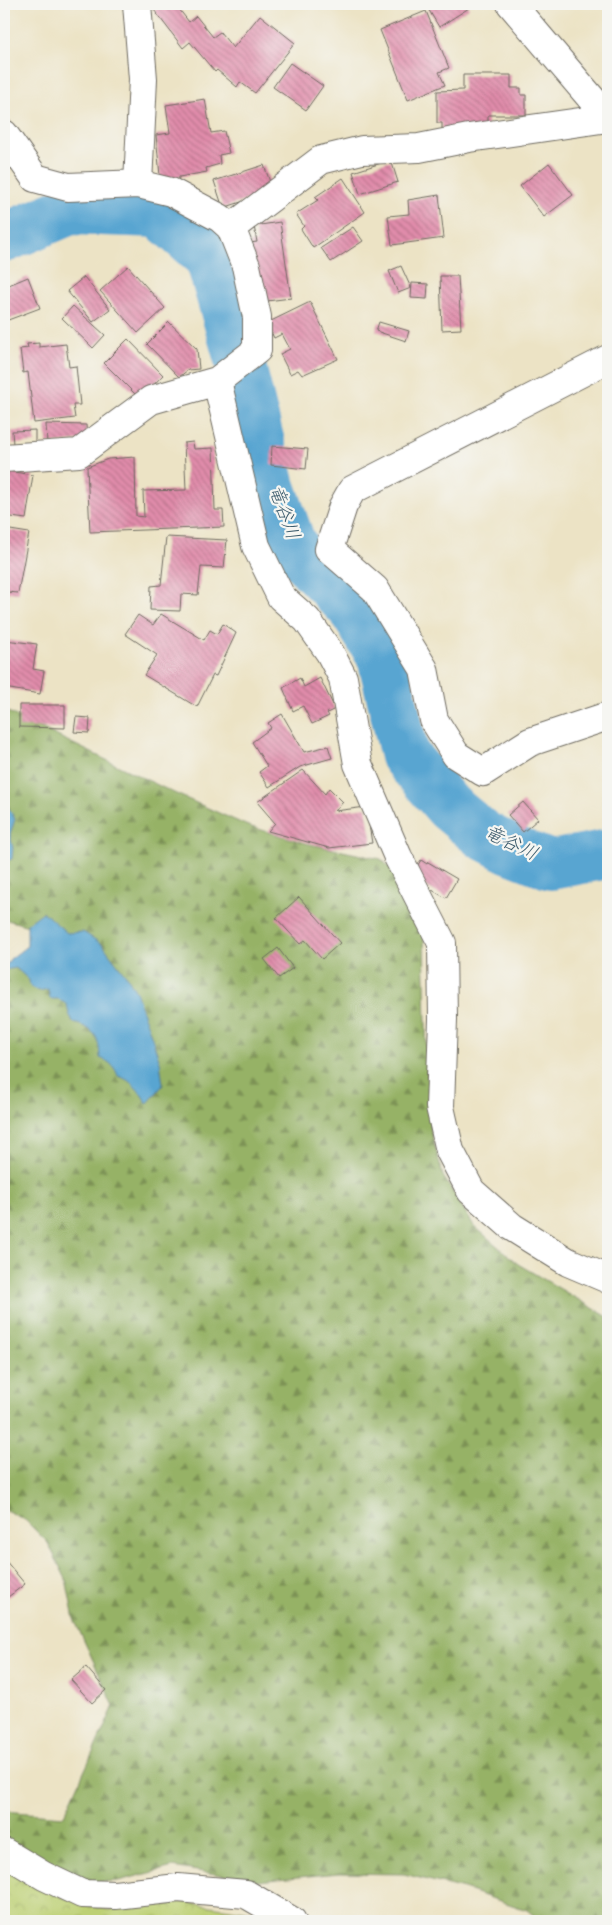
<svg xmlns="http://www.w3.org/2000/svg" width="612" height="1925" font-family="'Gochi Hand','Klee One',sans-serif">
<defs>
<pattern id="forest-firs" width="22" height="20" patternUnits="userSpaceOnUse" patternTransform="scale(1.25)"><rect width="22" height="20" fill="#96b266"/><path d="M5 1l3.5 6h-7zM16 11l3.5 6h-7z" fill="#7b9154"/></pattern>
<pattern id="park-crowns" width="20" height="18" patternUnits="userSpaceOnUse" patternTransform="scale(1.25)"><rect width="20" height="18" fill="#bdd074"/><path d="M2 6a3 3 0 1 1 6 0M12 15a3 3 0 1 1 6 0" fill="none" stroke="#a3b365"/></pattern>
<pattern id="building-back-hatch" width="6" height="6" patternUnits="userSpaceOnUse" patternTransform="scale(1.25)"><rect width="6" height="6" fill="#e18cab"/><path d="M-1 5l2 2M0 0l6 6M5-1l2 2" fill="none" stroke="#b7738b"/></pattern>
</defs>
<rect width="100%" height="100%" fill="#f6f6f2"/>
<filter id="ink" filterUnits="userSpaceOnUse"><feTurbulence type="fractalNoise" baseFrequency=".02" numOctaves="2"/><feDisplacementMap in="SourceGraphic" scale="10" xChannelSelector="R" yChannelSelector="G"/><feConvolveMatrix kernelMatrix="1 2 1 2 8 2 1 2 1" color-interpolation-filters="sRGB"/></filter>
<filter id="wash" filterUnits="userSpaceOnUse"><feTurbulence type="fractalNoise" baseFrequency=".0096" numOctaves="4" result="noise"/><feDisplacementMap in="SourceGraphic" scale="20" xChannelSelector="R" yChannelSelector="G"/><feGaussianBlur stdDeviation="1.12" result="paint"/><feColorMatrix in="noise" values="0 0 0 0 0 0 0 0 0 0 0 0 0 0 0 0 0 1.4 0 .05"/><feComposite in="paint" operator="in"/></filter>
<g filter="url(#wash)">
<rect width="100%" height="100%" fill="#ece3c5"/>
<!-- forest -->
<path fill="url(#forest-firs)" stroke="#606e48" d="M4,710L174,793L248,826L309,844L381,859L403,880L424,938L427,1071L431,1131L443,1176L474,1226L518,1264L608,1317V1921H541L527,1910L464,1889L404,1874L339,1873L258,1881L173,1867L118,1881L85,1883L80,1874L68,1882L4,1844V1811L64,1816L114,1706L74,1619L66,1579L48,1543L25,1520L4,1509V967L77,940L4,919Z"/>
<!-- park -->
<path fill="url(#park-crowns)" stroke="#747e50" d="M4,1863L61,1897L108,1910L183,1902L264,1914L273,1921H4Z"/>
<!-- water -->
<path fill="#59a5d1" stroke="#42687e" d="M4,800L15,819L10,835L13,848L12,859L4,862Z
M43,912L67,933L83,932L102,944L128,978L137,994L142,1011L149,1029L160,1062L163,1085L147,1104C141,1092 131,1079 118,1076C114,1065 110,1062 100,1058C99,1036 95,1029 74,1023L69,1014L67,1005L59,999H50L48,989L39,991L30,986L29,980L16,968L4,970L10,959L27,946V924Z"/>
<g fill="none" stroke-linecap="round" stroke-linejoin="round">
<!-- river -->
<path stroke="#59a5d1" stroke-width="50" d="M4,238L70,210L159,213L210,258L241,366L271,487L292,546L353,609L382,657L405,756L449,807L483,835L510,849L551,865L608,854"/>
</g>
<g id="blocks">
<!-- building -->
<path fill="url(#building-back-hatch)" d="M162,4H175L189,22L196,16L213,37L220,32L233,48L260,15L295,43L255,93L240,82L237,87L217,70L215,72L190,42L183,48L154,10Z
M432,4H466L469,8L439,27L427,7Z
M426,11L449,68L439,72L445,85L408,100L380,30Z
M290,63L323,86L306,110L273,87Z
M463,75H511V88H521V95H526V115H488V129L442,130V123H437V91L463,90Z
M205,99L211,133L224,131L229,153L219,155L220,164L206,168L207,172L179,177L178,184L161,186L156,135L170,133L166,105Z
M391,160L398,182L360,194L353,172Z
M549,163L573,195L544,217L520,186Z
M264,165L271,185L262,195L223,208L214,181Z
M343,178L365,212L313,248L301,229L304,226L296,214L318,200L315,197Z
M439,195L444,238L392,245L388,216L409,214L408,200Z
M280,222L291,298L259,302L250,243L257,242L254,226Z
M353,227L363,241L331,262L321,248Z
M128,266L165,308L138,333L100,291Z
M401,266L411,288L398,293L389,271Z
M440,276H458L461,329L442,330Z
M28,277L40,308L8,320L4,309V287Z
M84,277L110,309L93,322L67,291Z
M412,283L428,284L427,299L411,298Z
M310,302L338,359L302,375L298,370L290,374L280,354L290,349L282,334L274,338L267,323Z
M73,306L105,335L93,348L62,318Z
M169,322L197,349L199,369L188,370L179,377L147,344Z
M379,322L409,331L406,341L376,331Z
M128,339L163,375L140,399L104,363Z
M39,343V347L66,344L69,367L76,366L80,405H73L75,418L34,423L28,372L23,373L20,349L28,348L27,344Z
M46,424L86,425L87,440L47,444Z
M35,430V443L13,444L12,431Z
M193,442L194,449L213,448L215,510H223L224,527L90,532L87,467L108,459L135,457L136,516L144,517L143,491L186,490L184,443Z
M272,446L308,449L306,469L271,465Z
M7,471L33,475L26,519L4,516V478H6Z
M4,529L29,533L18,593L8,592L7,597L4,596Z
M166,537L227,540L224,568L201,567L198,595L181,594L180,611L150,610L151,586L161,585Z
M161,614L204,640L210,630L217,634L223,624L236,633L216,676L213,675L197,707L144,675L157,655L125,634L138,615L153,625Z
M4,626H7L5,640L37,644L33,669L44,671L40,694L4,688Z
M300,678L304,687L320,678L335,709L327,713L329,716L312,724L303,706L293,711L283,688Z
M19,705H65V728L19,727Z
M282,714L304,752L328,746L332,758L300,767L269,787L259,772L267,766L252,742L271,728L268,723Z
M76,717L90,718L89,733L74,732Z
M303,770L325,794L329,788L343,802L335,811L366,807L372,843L329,848L268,831L275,823L257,802Z
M523,802L538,819L523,832L508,815Z
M421,860L427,864L428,862L457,879L446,898L413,879V873Z
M299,897L340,943L322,959L305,940L300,944L276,918Z
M278,948L293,968L279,978L264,959Z
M5,1560L25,1584L8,1597L4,1592Z
M86,1667L106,1690L92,1703L71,1680Z"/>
</g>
</g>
<g filter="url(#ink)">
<use href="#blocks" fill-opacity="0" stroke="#6f6b61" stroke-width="1"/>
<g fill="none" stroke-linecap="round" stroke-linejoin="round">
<!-- minor casing -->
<g stroke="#6f6b61" stroke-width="30">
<path id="minor" d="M137,4L143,79L138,184
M4,134L35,178L68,187L138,184L171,192L220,218L231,228L246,266L257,317V350L217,381L151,400L79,453L4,458
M231,228L321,160L362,150L419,148L469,138L608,118
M608,359L352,490L343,506L329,549L375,589L424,669L434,720L456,755L483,772L530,742L608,716
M217,381L256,546L281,597L307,620L330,653L343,678L358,764L398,857L442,943L443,1019L440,1107L450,1151L471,1191L512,1227L568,1262L608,1279
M4,1852L44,1876L82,1894L115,1895L178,1888L246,1894L292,1921"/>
</g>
<!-- major casing -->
<g stroke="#6f6b61" stroke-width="30">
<path id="major" d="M511,4L608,118"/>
</g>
<!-- minor -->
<use href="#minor" stroke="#fff" stroke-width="28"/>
<!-- major -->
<use href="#major" stroke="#fff" stroke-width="28"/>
</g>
</g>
<g text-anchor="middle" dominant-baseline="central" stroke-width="4.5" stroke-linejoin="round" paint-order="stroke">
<!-- water labels -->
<g font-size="19" font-style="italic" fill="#3d5c6d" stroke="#f6f6f2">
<text transform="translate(282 513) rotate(70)">竜谷川</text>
<text transform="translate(510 845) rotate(26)">竜谷川</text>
</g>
</g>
<!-- margin -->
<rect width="612" height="1925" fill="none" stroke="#f6f6f2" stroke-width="20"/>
</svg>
